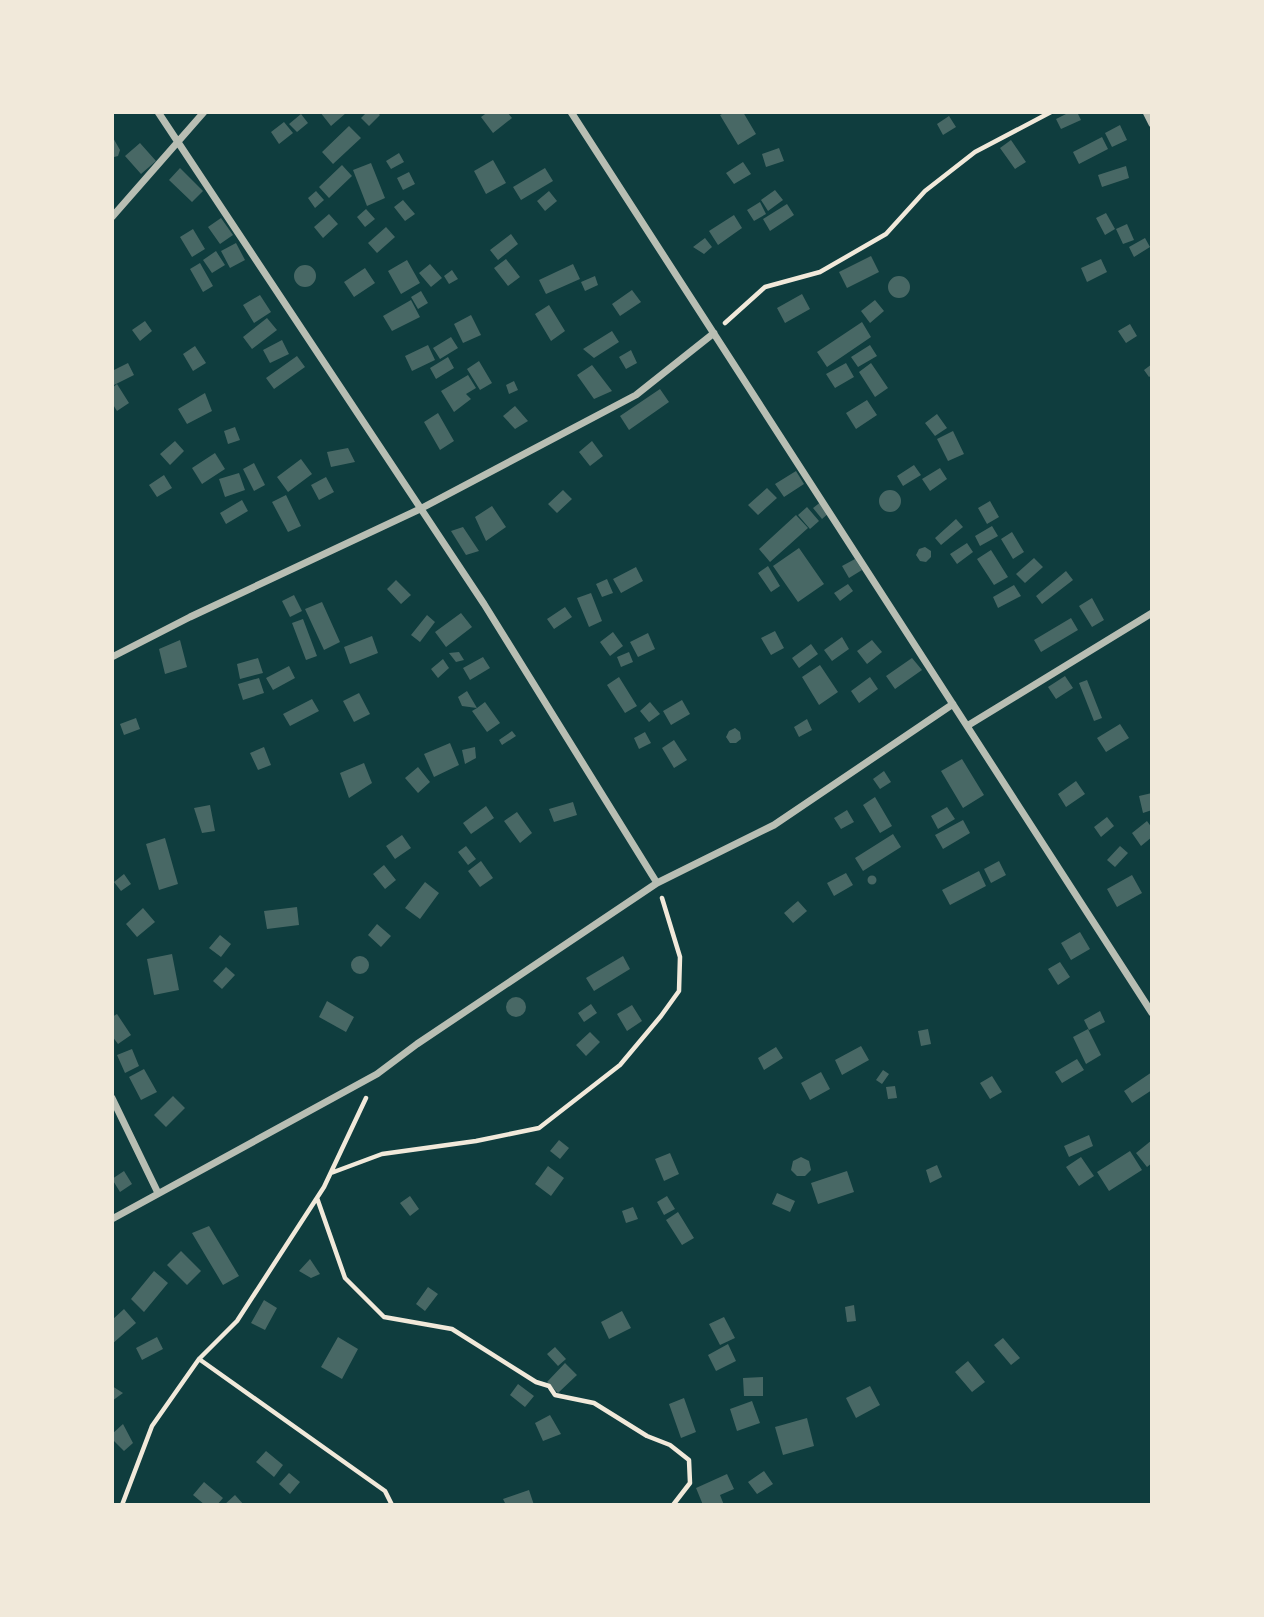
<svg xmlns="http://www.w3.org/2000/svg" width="1264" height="1617" font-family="Cabin,sans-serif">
<rect width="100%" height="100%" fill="#0f3d3e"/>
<!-- building -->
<path fill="#486865" d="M320,112H345L346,113L331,126Z
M367,112H377L380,115L369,126L361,118Z
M488,112H507L512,118L493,133L481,117Z
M726,112H743L756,134L738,145L720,115Z
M1070,112H1077L1081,120L1061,129L1056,119Z
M301,114L308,123L297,132L289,124Z
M949,116L956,127L943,135L937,124Z
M284,122L293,133L279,144L271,132Z
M1120,125L1127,140L1112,147L1105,133Z
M349,126L361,138L333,164L322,152Z
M112,136L120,150L118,156L114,157H112Z
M1102,137L1108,149L1079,164L1073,152Z
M1011,140L1026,162L1015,169L1000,148Z
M140,143L156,161L141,174L125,156Z
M779,148L784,161L766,167L762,154Z
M399,153L404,162L391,169L386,161Z
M493,160L506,183L486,194L474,171Z
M743,162L751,174L734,184L726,173Z
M371,163L385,198L367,206L353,170Z
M342,165L352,176L329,198L319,187Z
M1126,166L1129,178L1102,187L1098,175Z
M180,168L203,191L192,202L169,180Z
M545,168L553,181L521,200L513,187Z
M409,172L415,184L403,190L397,178Z
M775,190L783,200L768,211L761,200Z
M316,191L324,200L315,208L308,198Z
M549,191L557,201L545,211L537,201Z
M403,200L415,214L405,221L394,207Z
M760,202L766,214L754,221L747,210Z
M787,204L794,215L770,231L763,219Z
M366,209L375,219L365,227L357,217Z
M1106,213L1115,229L1105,235L1096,218Z
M329,214L338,224L323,238L314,227Z
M734,215L742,228L718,245L709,231Z
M221,218L233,235L220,244L208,227Z
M1127,224L1134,240L1123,244L1116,229Z
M386,227L395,237L377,253L368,243Z
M193,229L205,249L192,257L180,237Z
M511,234L518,244L498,260L490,250Z
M705,238L712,247L704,254L693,247Z
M1145,238L1150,247L1134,257L1129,247Z
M236,243L245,260L230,268L221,251Z
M216,251L225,265L212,273L203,260Z
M871,256L879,272L847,288L839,272Z
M506,259L520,277L508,286L494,268Z
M1101,259L1107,272L1087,282L1081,268Z
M407,260L420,283L401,294L388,271Z
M200,263L213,286L203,292L190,269Z
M430,264L442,278L431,287L419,273Z
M573,264L580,279L546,294L539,280Z
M294 276a11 11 0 1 1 22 0a11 11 0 1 1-22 0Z
M365,268L375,283L354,297L344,282Z
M452,270L458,279L449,284L444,276Z
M888 287a11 11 0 1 1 22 0a11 11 0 1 1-22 0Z
M595,276L598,285L585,291L581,282Z
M632,290L641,302L620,316L612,304Z
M421,291L428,303L418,309L411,297Z
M802,294L810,309L785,323L777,308Z
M260,295L271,312L254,323L243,305Z
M411,300L420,317L392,331L383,316Z
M875,300L884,311L870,323L861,311Z
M549,305L565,331L551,341L535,314Z
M471,315L481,335L463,343L454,324Z
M267,318L277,330L252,349L243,337Z
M145,321L152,331L140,341L132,330Z
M862,322L871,337L827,367L817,352Z
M1130,324L1137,336L1126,343L1118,331Z
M612,331L619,342L594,358L583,349Z
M451,337L458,348L440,359L433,348Z
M282,340L289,354L270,363L263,350Z
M428,345L435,360L412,371L405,356Z
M870,345L877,356L858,367L851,357Z
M195,346L206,363L193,371L183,354Z
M631,350L637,363L626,369L619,357Z
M297,356L305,367L274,389L266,378Z
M448,357L454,368L436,379L430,368Z
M479,361L492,383L480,390L467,369Z
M128,363L134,375L112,386V371Z
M846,363L854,377L835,388L826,374Z
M871,363L888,388L875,397L859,372Z
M1152,364V375L1149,377L1144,370Z
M592,365L612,391L594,399L577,375Z
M468,375L476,388L466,394L471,399L454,412L441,391Z
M514,381L518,390L509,394L506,385Z
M117,384L129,403L117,411L112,403V388Z
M660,389L669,402L629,430L620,416Z
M205,393L212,411L187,424L178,409Z
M867,400L877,415L856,429L846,413Z
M515,406L528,421L515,429L503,416Z
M438,413L454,441L440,450L424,422Z
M937,414L947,428L935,436L925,423Z
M235,427L240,440L228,444L224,431Z
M953,431L964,454L948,461L937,439Z
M175,441L184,451L170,465L160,454Z
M592,441L603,456L590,466L579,452Z
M348,448L355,462L331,467L327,452Z
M215,453L225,469L202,484L192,468Z
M301,459L312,474L288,492L277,477Z
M254,463L265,485L254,491L243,469Z
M914,465L921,475L903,486L897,476Z
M940,468L947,479L930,491L922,479Z
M796,471L804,484L784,497L775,484Z
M239,473L245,490L225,497L219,479Z
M164,475L172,488L157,497L149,485Z
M326,477L334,492L319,500L311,485Z
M767,488L777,498L758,515L748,505Z
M879 501a11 11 0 1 1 22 0a11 11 0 1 1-22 0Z
M563,490L572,499L557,513L548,504Z
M286,495L301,526L288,532L272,502Z
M242,500L248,511L226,524L220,513Z
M822,501L830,512L822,519L813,508Z
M990,501L999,517L987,524L978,508Z
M492,506L506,527L486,541L475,517Z
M807,507L819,521L810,529L798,515Z
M796,515L808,528L770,562L759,549Z
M956,519L963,527L941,545L935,538Z
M992,526L998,536L980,546L975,536Z
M463,527L479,551L466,555L451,531Z
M1012,532L1024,552L1013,559L1001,539Z
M967,543L973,552L957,564L950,554Z
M925,547L931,551V557L926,562L920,561L916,555L919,549Z
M799,548L824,584L798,602L773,566Z
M991,550L1008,577L994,585L977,559Z
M1034,558L1043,567L1025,583L1016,574Z
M855,559L862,570L849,578L842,566Z
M768,566L780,586L771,592L758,573Z
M636,567L643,581L621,593L613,579Z
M1066,571L1073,580L1042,604L1036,596Z
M607,579L613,593L602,597L596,584Z
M396,580L411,595L401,604L387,589Z
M848,584L853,591L840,601L834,593Z
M1014,585L1021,596L998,608L993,597Z
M591,593L602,621L589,627L577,598Z
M294,595L302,611L290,617L282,601Z
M1092,598L1104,620L1092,627L1079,606Z
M322,602L340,642L324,650L305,609Z
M565,607L572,617L554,629L547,619Z
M461,613L472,627L446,647L435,632Z
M427,615L435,622L420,642L411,635Z
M1071,618L1078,630L1041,652L1034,640Z
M303,619L317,656L306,660L292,623Z
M775,631L784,648L771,655L761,638Z
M613,632L623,646L610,656L600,642Z
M648,633L655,649L638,657L630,642Z
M372,636L378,653L350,664L344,647Z
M842,637L849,649L832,661L824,650Z
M180,640L187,667L165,674L159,649Z
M872,640L882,652L867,664L857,651Z
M811,644L818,654L799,668L792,658Z
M459,652L464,660L456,662L449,653Z
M629,652L633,662L621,667L617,657Z
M483,657L490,668L470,680L463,668Z
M258,658L263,673L240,679L237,664Z
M912,658L922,670L895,689L886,676Z
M443,659L449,668L438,678L431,669Z
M820,665L838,692L819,705L802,677Z
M289,666L295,678L273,690L266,678Z
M1065,676L1073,688L1056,699L1048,687Z
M619,677L637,706L625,713L607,685Z
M870,677L878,689L859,703L851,691Z
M259,678L264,693L243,700L238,684Z
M1087,680L1102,718L1094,721L1079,683Z
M467,691L477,708L485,702L500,723L487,732L472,711L477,708L462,706L458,697Z
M359,693L370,714L354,722L343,701Z
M312,699L319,711L290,726L283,714Z
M682,700L690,714L671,725L663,711Z
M650,702L660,714L649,722L640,711Z
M136,718L140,729L124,735L120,724Z
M807,719L812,730L799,737L794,727Z
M1120,724L1129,738L1106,752L1097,738Z
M735,728L740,732L741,739L736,743H730L726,737L729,731Z
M512,731L516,736L502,745L499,740Z
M645,732L651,743L639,749L634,738Z
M674,740L687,760L674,768L662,748Z
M450,743L459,765L434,777L424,754Z
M264,747L271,765L258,770L250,753Z
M475,747L476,758L465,764L462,750Z
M962,759L984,795L963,808L941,771Z
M364,763L372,783L349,798L340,773Z
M418,767L430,782L418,793L405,778Z
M884,771L891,782L880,789L873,779Z
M1076,781L1085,794L1066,807L1058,794Z
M1152,793V810L1143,813L1139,796Z
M875,797L892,826L880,833L863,805Z
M573,802L577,815L554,822L549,809Z
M210,805L215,831L202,833L194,808Z
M486,806L494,818L471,834L463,823Z
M947,807L955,819L938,829L931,816Z
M847,810L854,822L841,829L834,818Z
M517,812L532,833L520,843L504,821Z
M1107,817L1114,826L1101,837L1094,827Z
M963,820L970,833L943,849L935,835Z
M1147,821L1152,828V837L1141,846L1132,833Z
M893,834L901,847L863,871L855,858Z
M402,835L411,848L395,859L386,846Z
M165,838L178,884L159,890L146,844Z
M466,846L476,859L468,865L458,852Z
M1120,846L1128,853L1115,867L1107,860Z
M481,861L493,878L480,887L468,871Z
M999,861L1006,875L991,883L984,869Z
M384,865L396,880L385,889L373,874Z
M979,871L986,886L950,905L942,890Z
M846,873L853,885L834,896L827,883Z
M124,874L131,884L121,891L114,882Z
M1132,875L1142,893L1117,907L1107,889Z
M867.5 880a4.5 4.5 0 1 1 9 0a4.5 4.5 0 1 1-9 0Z
M425,882L439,893L420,919L405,908Z
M798,901L807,911L793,923L784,913Z
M297,907L299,925L267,929L264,911Z
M143,908L155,922L137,937L126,924Z
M377,924L391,936L381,947L368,935Z
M1080,932L1090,949L1071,960L1061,943Z
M220,935L231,944L221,957L209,948Z
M172,954L179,990L154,995L147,959Z
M623,956L630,969L594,991L586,978Z
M351 965a9 9 0 1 1 18 0a9 9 0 1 1-18 0Z
M1060,962L1070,977L1058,985L1048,969Z
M226,967L235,975L222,989L213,981Z
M506 1007a10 10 0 1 1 20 0a10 10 0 1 1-20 0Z
M327,1001L354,1017L346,1032L319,1017Z
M591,1004L597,1013L584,1022L578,1013Z
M632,1005L642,1021L627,1031L617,1014Z
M1100,1011L1105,1022L1089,1030L1084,1020Z
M117,1014L131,1035L118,1044L112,1036V1017Z
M928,1029L931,1044L921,1046L918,1031Z
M1088,1029L1101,1055L1086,1064L1073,1037Z
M590,1032L600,1042L586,1056L576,1045Z
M861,1046L869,1060L842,1075L835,1060Z
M776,1047L783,1058L764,1070L758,1058Z
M132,1049L139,1066L125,1073L117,1055Z
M1077,1059L1084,1070L1062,1083L1055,1072Z
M144,1069L157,1092L141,1100L129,1077Z
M883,1070L889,1074L882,1084L876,1080Z
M821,1072L830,1089L810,1100L801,1083Z
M1152,1072V1090L1132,1103L1124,1091Z
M992,1076L1002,1092L990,1099L980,1083Z
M895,1086L897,1098L888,1099L886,1087Z
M173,1096L185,1108L166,1127L154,1115Z
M1089,1135L1093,1146L1069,1157L1064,1146Z
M559,1140L569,1148L560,1159L550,1151Z
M1152,1140V1163L1147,1167L1136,1153Z
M1130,1151L1142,1170L1109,1191L1097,1172Z
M670,1153L679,1174L664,1181L655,1159Z
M801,1157L809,1161L811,1170L805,1176H797L791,1170L793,1161Z
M1081,1157L1094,1176L1079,1186L1066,1167Z
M937,1165L942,1177L930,1183L926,1170Z
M548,1166L564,1178L551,1196L535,1184Z
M124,1171L132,1184L120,1192L112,1179Z
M847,1171L854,1192L818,1204L811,1183Z
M777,1193L795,1201L790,1212L772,1204Z
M410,1196L419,1209L410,1216L400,1203Z
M667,1196L675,1209L664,1215L657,1202Z
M633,1207L638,1219L626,1223L622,1211Z
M678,1212L694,1238L682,1245L666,1220Z
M209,1226L239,1276L223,1285L192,1233Z
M181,1251L201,1271L187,1285L167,1265Z
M310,1259L320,1274L311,1278L299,1271Z
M154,1271L168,1283L144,1312L131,1299Z
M428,1287L438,1294L425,1311L416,1304Z
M264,1300L277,1308L265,1330L251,1323Z
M854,1305L856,1321L847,1322L845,1307Z
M124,1309L136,1323L112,1344V1320Z
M622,1311L631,1328L609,1339L601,1322Z
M724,1317L735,1338L720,1345L709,1324Z
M157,1337L163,1349L142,1360L136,1348Z
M338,1337L358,1349L342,1379L321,1367Z
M1003,1338L1020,1358L1011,1365L994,1345Z
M728,1344L736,1361L716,1371L708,1355Z
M555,1347L566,1359L558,1366L547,1354Z
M968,1361L985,1382L972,1392L955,1372Z
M565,1363L577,1375L558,1393L547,1382Z
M763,1377V1396H744L743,1378Z
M518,1384L534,1396L525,1407L510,1395Z
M112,1386L123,1393L112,1401Z
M870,1386L880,1405L856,1418L846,1398Z
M684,1398L696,1432L681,1438L669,1404Z
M752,1401L760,1423L737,1431L730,1409Z
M550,1415L561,1434L543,1441L535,1423Z
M807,1418L814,1446L783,1455L775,1427Z
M123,1424L133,1443L124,1451L112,1439V1434Z
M266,1451L283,1465L274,1477L256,1462Z
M764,1471L773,1484L757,1494L748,1482Z
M289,1473L300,1482L290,1494L279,1484Z
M727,1474L734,1489L720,1495L724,1505H703L696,1488Z
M204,1482L223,1498L217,1505H205L193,1495Z
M529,1490L534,1505H506L503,1499Z
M235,1495L244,1505H224Z"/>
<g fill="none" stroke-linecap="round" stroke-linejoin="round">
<!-- path -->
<path stroke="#f1e9da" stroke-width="4.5" d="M725,323L765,287L820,272L886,234L925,191L975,152L1051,112
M331,1173L382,1154L476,1141L539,1128L620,1065L661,1016L679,991L680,957L662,898
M317,1198L345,1278L384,1317L452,1329L536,1382L549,1386L555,1395L594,1403L647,1436L670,1445L689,1460L690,1483L673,1505
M199,1359L385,1491L392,1505
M122,1505L152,1426L199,1359L237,1321L324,1187L366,1098"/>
<!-- minor -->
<path stroke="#b8beb3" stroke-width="7" d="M158,112L484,604L657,883
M571,112L1152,1013
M1146,112L1152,124
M112,217L204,112
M112,657L190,617L420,509L636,395L714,333
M967,726L1152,613
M112,1098L158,1193
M112,1219L377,1074L417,1044L657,883L774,825L953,704"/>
</g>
<!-- border -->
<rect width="1264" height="1617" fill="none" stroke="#f1e9da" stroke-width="228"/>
</svg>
